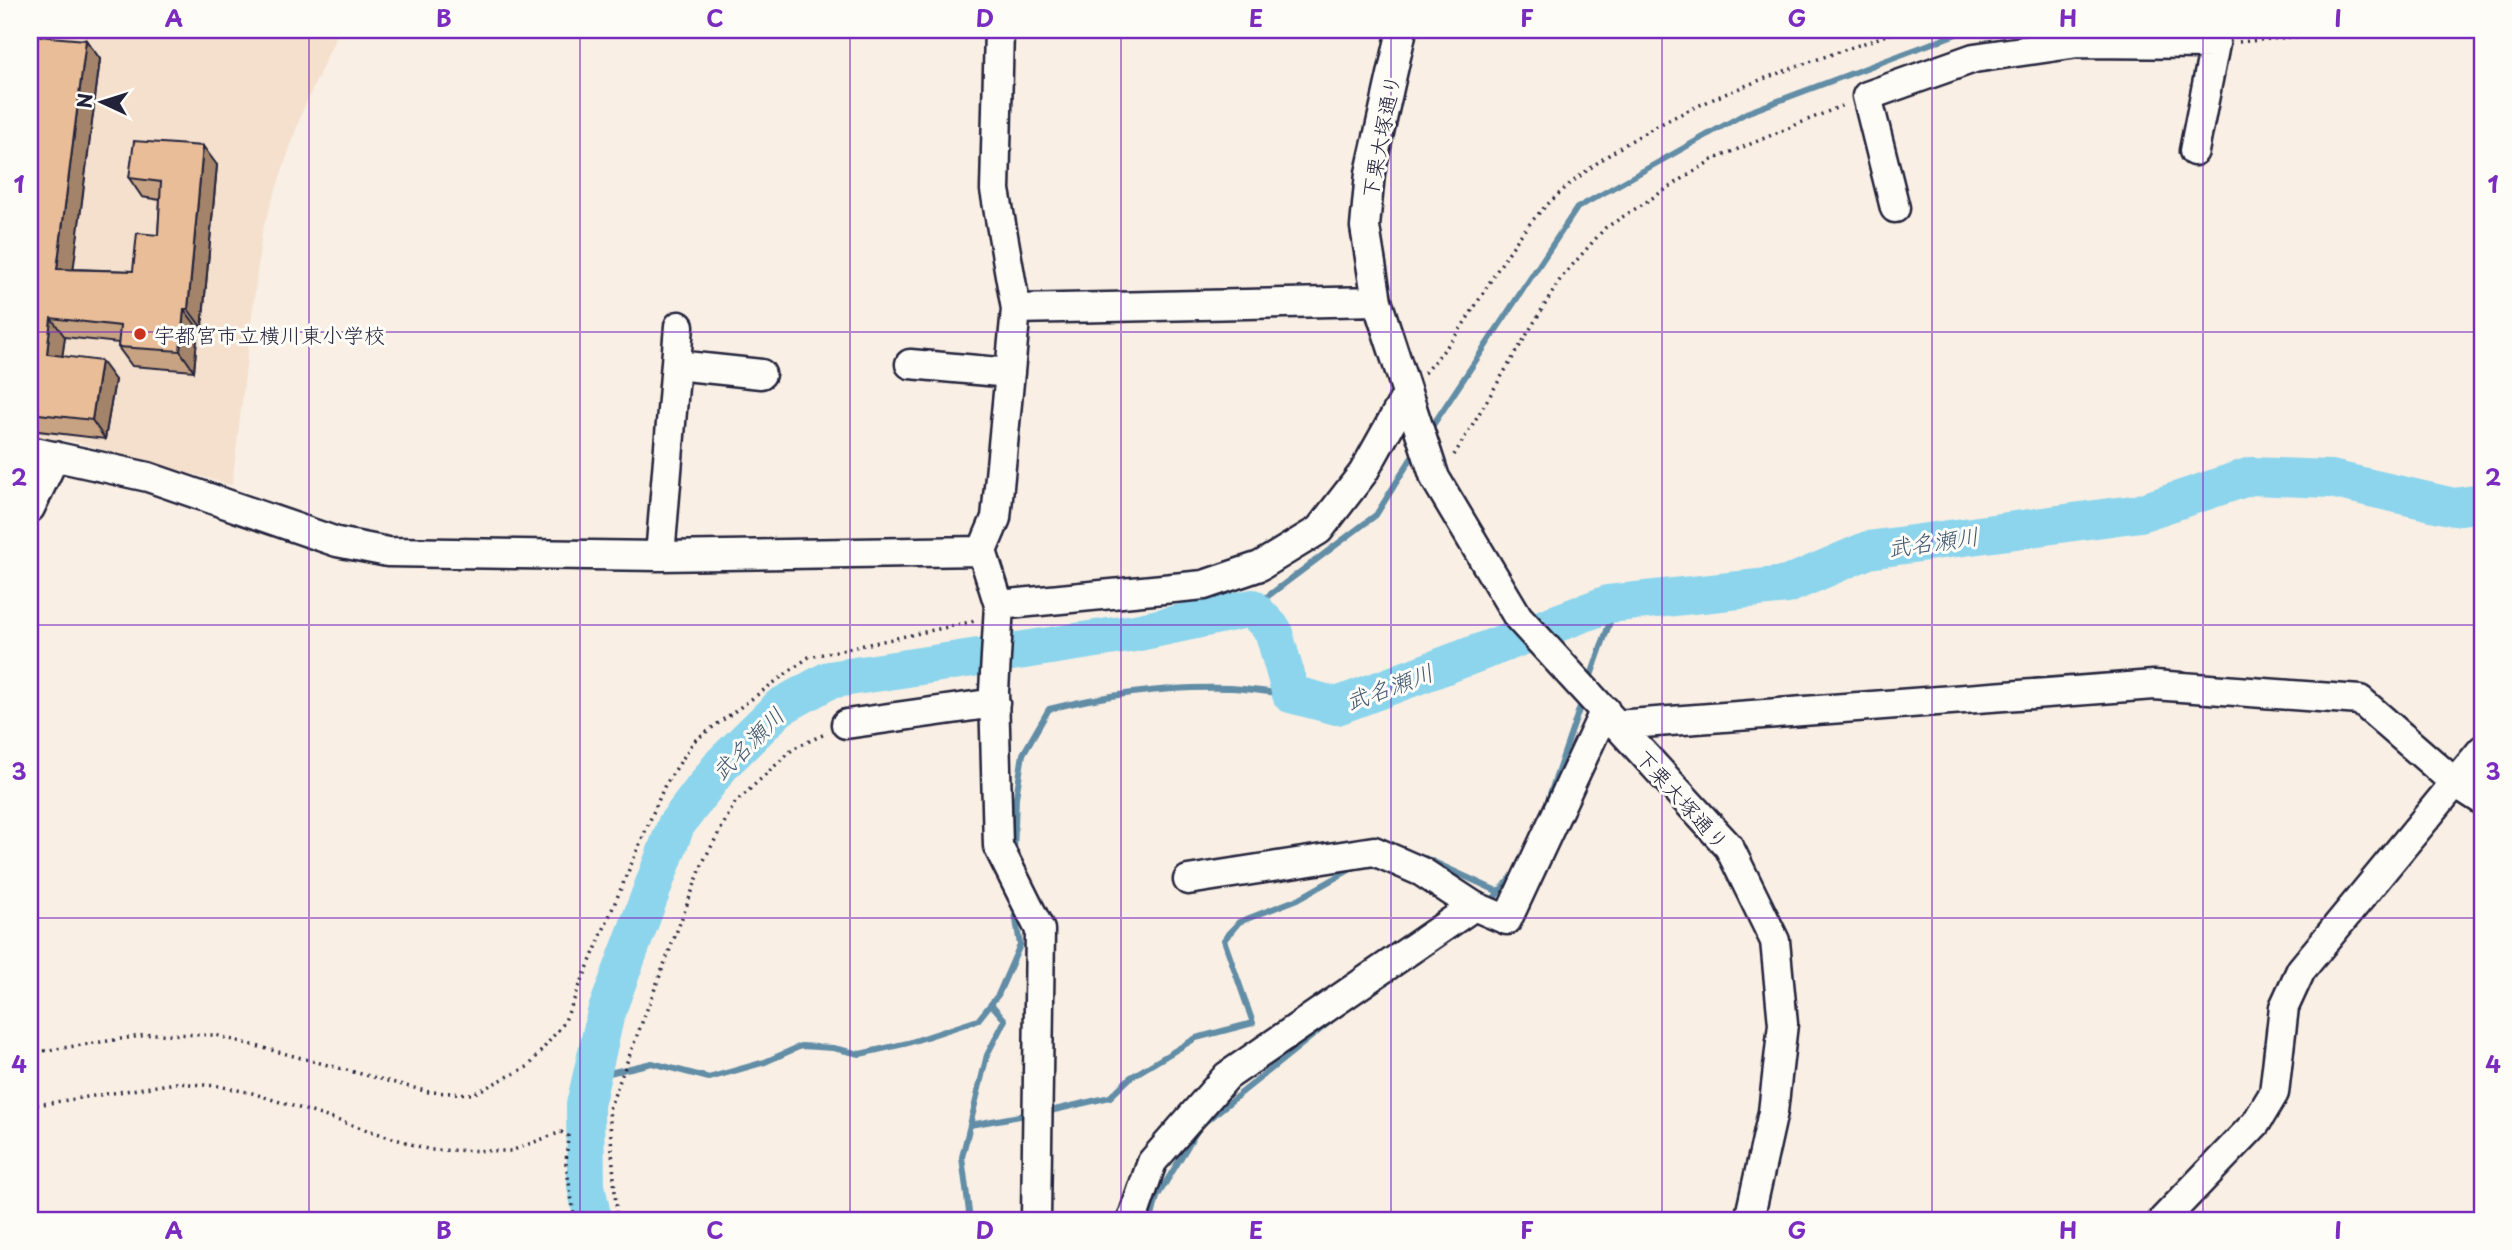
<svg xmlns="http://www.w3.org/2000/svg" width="2512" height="1250" font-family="'Playpen Sans','Klee One',sans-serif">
<rect width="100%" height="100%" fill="#f9efe4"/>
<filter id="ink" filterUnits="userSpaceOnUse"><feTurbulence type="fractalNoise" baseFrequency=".0143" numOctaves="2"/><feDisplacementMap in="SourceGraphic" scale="14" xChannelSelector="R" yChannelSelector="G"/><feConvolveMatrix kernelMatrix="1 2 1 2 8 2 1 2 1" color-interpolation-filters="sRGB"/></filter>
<g filter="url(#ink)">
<!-- built -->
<path fill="#f4e0cd" d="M30,30H339L302,112L262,231L232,485L72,441L30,436Z"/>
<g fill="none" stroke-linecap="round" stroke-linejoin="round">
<!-- stream -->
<path stroke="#628da6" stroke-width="6" d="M1429,431L1577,208L1746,113L1967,30
M1252,608L1376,515L1417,449
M1588,684L1617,602
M1548,800L1582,701
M1014,854L1016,797L1023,754L1049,709C1108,694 1170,686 1231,688C1251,689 1271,693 1291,694
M1425,858L1499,892
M1488,905L1515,873
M592,1077L652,1063L709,1078L765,1062L801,1046L833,1048L860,1054L908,1043L978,1020L998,995L1020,945L1014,907
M1046,1112L1110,1097L1131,1077L1196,1038L1253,1023L1224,940L1239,922L1298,899L1362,863
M970,1125L987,1055L1005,1020L991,1004
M970,1220L962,1157L970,1125L1031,1114
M1151,1220L1157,1197L1200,1126L1331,1021"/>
<!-- river -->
<path stroke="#8cd5ed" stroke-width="38" d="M593,1220L586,1186L585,1105L606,1013L676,825L722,764L780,707L829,680L1135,633L1252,608L1273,630L1291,694L1337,706L1608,604L1787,585L1868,550L2140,513L2251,476L2331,479L2454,507L2482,503"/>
<!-- minor casing -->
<g stroke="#22223b" stroke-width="33">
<path id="minor" d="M1402,30L1370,173L1365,227L1377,301L1435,478L1518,617L1729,847L1775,941L1783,1024L1773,1112L1749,1220
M2194,151L2215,44L2214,30
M1895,208L1867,96L1974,58L2078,43L2215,44
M1016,309L1377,301
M910,364L1010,373
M676,365L761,374
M30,451L148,477L337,542L388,552L660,556L982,551L999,605L994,691L998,846L1040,930L1036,1220
M30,508L55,456
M982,551L996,518L1016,309L995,190L999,30
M660,556L679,326
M999,605L1204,585L1260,566L1319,530L1363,473L1406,396
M846,724L995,703
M1616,725L2154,685L2360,700L2454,782L2482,800
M1188,880L1374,851L1422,872L1474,906
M1132,1220L1152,1162L1227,1076L1474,906L1507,920L1605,710
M2163,1220L2256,1123L2274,1093L2284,1007L2301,970L2482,750"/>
</g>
<!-- path -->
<path stroke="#22223b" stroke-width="3.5" stroke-dasharray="2 5" stroke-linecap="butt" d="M2239,42L2366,30
M1424,373C1437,358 1450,344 1461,328C1490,285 1512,238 1550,202C1646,110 1779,74 1901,30
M1454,455L1561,278L1605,228L1712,160L1846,104
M30,1053L153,1034L215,1035L429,1092L473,1094L529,1066L564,1023L664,787L694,741L809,657L975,621
M30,1106L176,1083L218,1086L252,1093L430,1150L511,1151L561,1132L568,1136L566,1164L575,1220
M617,1220L609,1109L704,860L735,803L794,748L825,734"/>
<!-- minor -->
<use href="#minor" stroke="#fdfcf7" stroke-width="28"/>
</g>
<!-- wall -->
<path fill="#c8a383" stroke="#22223b" stroke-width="2" d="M86,40L100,59L73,269L133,271L158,235L160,200L142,197L129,178L217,165L202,328H198L194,371L132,366L118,347L119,343L65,337L62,356L115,380L105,439L30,430V60Z"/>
<!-- shaded-wall -->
<path fill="#a3846a" stroke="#22223b" stroke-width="2" d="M86,40L100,59L71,288L57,269Z
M203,146L217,165L202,328L188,309Z
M184,309L198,328L194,371L180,351Z
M51,318L65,337L60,373L47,354Z
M101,361L115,380L105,439L92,420Z"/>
<!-- building -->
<path fill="#e9bd98" stroke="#22223b" stroke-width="2" d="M37,36L86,40L57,269L133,271L137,233L158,235L161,182L129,178L134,141L203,146L188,309H184L180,351L118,347L120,326L51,318L47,354L101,361L92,420L30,413V60L32,42Z"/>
</g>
<!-- grid -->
<path fill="none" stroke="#7b2cbf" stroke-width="2" stroke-opacity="0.55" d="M309,30V1220M580,30V1220M850,30V1220M1121,30V1220M1391,30V1220M1662,30V1220M1932,30V1220M2203,30V1220M30,332H2482M30,625H2482M30,918H2482"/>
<!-- markers -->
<circle fill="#c8321e" stroke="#fdfcf7" stroke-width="2.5" cx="140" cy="334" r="7"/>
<g text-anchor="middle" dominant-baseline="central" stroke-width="6" stroke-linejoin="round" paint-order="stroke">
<!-- street labels -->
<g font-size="21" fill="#22223b" stroke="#fdfcf7">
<text transform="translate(1380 136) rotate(-79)">下栗大塚通り</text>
<text transform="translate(1683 799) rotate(48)">下栗大塚通り</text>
</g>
<!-- poi labels -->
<g font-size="21" fill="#22223b" stroke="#fdfcf7" text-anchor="start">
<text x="154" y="334">宇都宮市立横川東小学校</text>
</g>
<!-- water labels -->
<g font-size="23" font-style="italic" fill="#425870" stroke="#fdfcf7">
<text transform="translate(1933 541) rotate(-8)">武名瀬川</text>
<text transform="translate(1389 686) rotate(-20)">武名瀬川</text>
<text transform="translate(747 743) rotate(-45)">武名瀬川</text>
</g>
</g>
<!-- margin -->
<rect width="2512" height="1250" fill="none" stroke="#fdfcf7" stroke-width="77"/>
<!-- north arrow -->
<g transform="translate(102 102) rotate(274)" stroke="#fdfcf7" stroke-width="5" paint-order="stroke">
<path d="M0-5L12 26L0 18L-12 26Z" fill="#22223b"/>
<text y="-10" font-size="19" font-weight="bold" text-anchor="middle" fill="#22223b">N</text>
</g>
<rect x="38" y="38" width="2436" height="1174" fill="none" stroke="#7b2cbf" stroke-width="2.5"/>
<g font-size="23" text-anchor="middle" font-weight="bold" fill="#7b2cbf">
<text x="174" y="27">A</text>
<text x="444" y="27">B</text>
<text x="715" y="27">C</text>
<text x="985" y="27">D</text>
<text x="1256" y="27">E</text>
<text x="1527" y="27">F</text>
<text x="1797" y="27">G</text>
<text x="2068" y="27">H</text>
<text x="2338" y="27">I</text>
<text x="19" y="193">1</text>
<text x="2493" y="193">1</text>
<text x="19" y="486">2</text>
<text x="2493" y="486">2</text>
<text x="19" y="780">3</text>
<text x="2493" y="780">3</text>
<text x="19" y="1073">4</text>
<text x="2493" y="1073">4</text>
<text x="174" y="1239">A</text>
<text x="444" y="1239">B</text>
<text x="715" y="1239">C</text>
<text x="985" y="1239">D</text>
<text x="1256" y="1239">E</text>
<text x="1527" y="1239">F</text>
<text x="1797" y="1239">G</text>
<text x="2068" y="1239">H</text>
<text x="2338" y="1239">I</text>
</g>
</svg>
